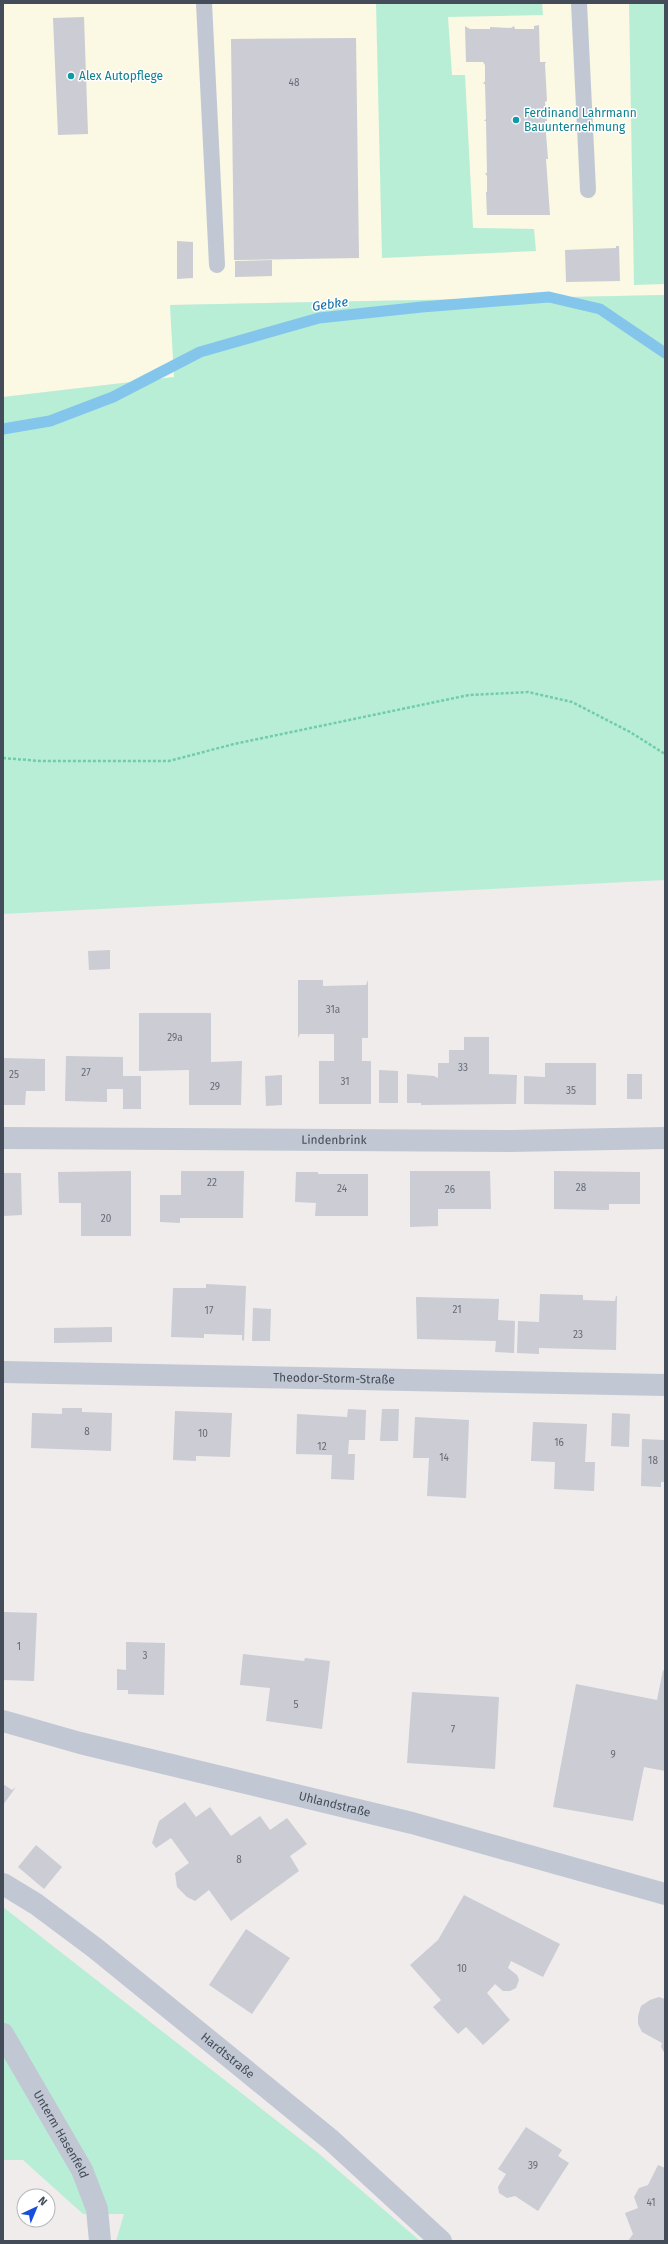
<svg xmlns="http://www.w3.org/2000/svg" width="668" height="2244" font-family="'Fira Sans',sans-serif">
<rect width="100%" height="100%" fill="#efeceb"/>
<!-- commercial -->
<path fill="#fbf8e3" d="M3,3H665V295L170,305L175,377L3,397Z"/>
<!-- green -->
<path fill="#b8eed6" d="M376,3H542L543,15L448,17L452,75H465L473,228L534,229L536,251L382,258Z
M629,3H665V284L634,285Z
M665,295V880L3,914V397L174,377L170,305Z
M3,1907L318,2153L420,2241H116L124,2214H83L23,2160H3Z"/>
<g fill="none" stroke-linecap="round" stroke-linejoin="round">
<!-- stream -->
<path stroke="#84c5eb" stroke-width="11" d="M3,429L50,421L113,397L200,352L319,318L422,307L549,297L600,309L665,353"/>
</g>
<!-- building -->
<path fill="#cbccd4" d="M84,17L88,134L58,135L53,18Z
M539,25L540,62H546L545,64L547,101L545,102L547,121H545L548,159H546L550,215H487L486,192H487V176L485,173H487L486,121H484L486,119L485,84H483L485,81V65L483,62H466L465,26L470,29H490V27L511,28L514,26L515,29H534V26Z
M356,38L359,258L234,260L231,39Z
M177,241L193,242V278L177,279Z
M616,246H619L620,281L566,282L565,250L616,248Z
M272,260V276L235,277V261Z
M110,950V969L89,970L88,951Z
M298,980H323V986L366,985L368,980V1038H362V1061H371V1104H319V1061H334V1034H300L298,1038Z
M139,1013H211V1062L242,1061L241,1105H189V1070L139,1071Z
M464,1037H489V1074L517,1075L516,1104L421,1105V1103H407V1074L434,1076L438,1078V1063H449V1050H464Z
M66,1056L123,1057V1076H141V1109H123V1089H107V1102L65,1101Z
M3,1058L45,1059V1091H26L25,1105H3Z
M545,1063H596V1105L524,1104V1076L545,1077Z
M379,1070L398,1071V1103H379Z
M627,1074H642V1099H627Z
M282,1075V1105L266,1106L265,1076Z
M131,1171V1236H81V1203H59L58,1172Z
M181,1171H244L243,1218H180V1223L160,1222V1195H181Z
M410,1171H490L491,1209H438V1226L410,1227Z
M554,1171L640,1172V1204H609V1210L554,1209Z
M296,1172H318V1174H368V1216H315L316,1203L295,1202Z
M3,1173H21L22,1215L3,1216Z
M206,1284L246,1286L244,1341L242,1340V1335L204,1334V1338L171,1337L173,1288H206Z
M540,1294L583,1295V1300L615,1301L616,1296H617L616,1350L539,1348V1354L517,1353L518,1321L539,1322Z
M416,1297L499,1299L498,1320L515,1321L514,1353L495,1352L496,1341L417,1339Z
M253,1308L271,1309L270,1341H252Z
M112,1327V1342L54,1343V1328Z
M62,1408H82V1412L112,1413L111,1451L31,1448L32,1413L62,1414Z
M348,1409L366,1410L365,1440H349L348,1454H355L354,1480L331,1479L332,1455L296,1454L297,1414L347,1417Z
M382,1409H399L398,1441H380Z
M175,1411L232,1413L230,1457L196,1456V1461L173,1460Z
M612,1413L630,1414L629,1447L611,1446Z
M415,1417L469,1420L466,1498L427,1496L429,1458H413Z
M533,1422L587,1424L585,1462H595L594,1491L554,1489L555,1462L531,1461Z
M642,1439L665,1440V1482H661V1487L641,1486Z
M3,1612L37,1613L34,1681L3,1680Z
M126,1642L165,1643L164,1695L128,1694V1690H117V1669L126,1670Z
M243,1654L304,1661L305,1658L330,1661L322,1729L266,1721L270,1688L240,1685Z
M663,1670L665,1671V1771L644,1767L633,1821L553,1807L576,1684L657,1700Z
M412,1692L499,1697L495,1769L407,1763Z
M3,1784L12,1790L16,1787L3,1805Z
M185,1802L196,1817L210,1807L231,1836L260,1816L270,1830L287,1818L307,1844L290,1856L299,1871L231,1921L209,1890L195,1901L187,1897L177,1887L175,1873L189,1863L171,1838L156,1848L152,1843L159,1821Z
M36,1845L62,1867L44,1889L18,1867Z
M464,1895L560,1944L543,1977L511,1961L508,1968L517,1975L519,1980L516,1988L510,1991H503L495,1984L487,1993L510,2020L483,2045L466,2027L458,2034L433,2007L441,2000L410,1965L438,1940Z
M246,1929L290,1958L252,2014L209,1985Z
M659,1997L665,1999V2054L661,2047L662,2043L642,2032L638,2024V2016L641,2006L650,2000Z
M526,2127L562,2150L558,2156L569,2163L538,2211L515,2196L507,2198L499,2193L498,2187L506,2174L498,2169Z
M658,2165L665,2168V2241H628L633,2234L625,2213L638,2208L634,2197L639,2188L648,2185Z"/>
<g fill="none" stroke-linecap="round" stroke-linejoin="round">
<!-- path -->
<path stroke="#70ccad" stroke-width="2.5" stroke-dasharray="3 2" stroke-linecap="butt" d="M3,758L40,761H169L234,744L469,695L528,692L572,702L630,732L665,754"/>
<!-- lane -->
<path stroke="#c1c8d3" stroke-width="16" d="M204,3L217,265
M579,3L588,190"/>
<!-- street -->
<g stroke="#c1c8d3" stroke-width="22">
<path id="s1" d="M3,1138L511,1141L665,1138"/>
<path id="s2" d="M3,1372L665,1385"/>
<path id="s3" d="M3,1721L80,1743L412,1823L665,1894"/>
<path id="s4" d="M3,1884L36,1904L95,1948L233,2060L331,2140L441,2241"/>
<path id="s5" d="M3,2034L82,2170L97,2209L100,2241"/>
</g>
</g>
<!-- markers -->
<g fill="#0f9aa8" stroke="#fff" stroke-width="1.5">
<circle cx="71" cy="76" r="4"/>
<circle cx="516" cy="120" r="4"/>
</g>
<g text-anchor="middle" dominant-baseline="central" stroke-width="3" stroke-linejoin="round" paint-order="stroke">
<!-- number labels -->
<g font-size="10" fill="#666c78">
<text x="294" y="83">48</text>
<text x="333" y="1010">31a</text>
<text x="175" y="1038">29a</text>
<text x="463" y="1068">33</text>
<text x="86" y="1073">27</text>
<text x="14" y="1075">25</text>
<text x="345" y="1082">31</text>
<text x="215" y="1087">29</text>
<text x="571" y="1091">35</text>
<text x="212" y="1183">22</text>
<text x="581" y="1188">28</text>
<text x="342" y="1189">24</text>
<text x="450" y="1190">26</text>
<text x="106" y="1219">20</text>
<text x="457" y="1310">21</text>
<text x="209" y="1311">17</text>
<text x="578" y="1335">23</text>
<text x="87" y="1432">8</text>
<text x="203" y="1434">10</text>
<text x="559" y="1443">16</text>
<text x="322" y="1447">12</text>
<text x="444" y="1458">14</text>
<text x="653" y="1461">18</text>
<text x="19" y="1647">1</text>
<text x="145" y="1656">3</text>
<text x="296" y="1705">5</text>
<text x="453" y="1730">7</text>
<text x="613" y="1755">9</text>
<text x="239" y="1860">8</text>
<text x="462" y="1969">10</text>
<text x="533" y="2166">39</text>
<text x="651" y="2203">41</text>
</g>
<!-- culture labels -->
<g font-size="12" fill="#0d838f" stroke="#fff" text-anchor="start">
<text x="79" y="76">Alex Autopflege</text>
<text x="524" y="113">Ferdinand Lahrmann<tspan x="524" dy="14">Bauunternehmung</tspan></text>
</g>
<!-- street labels -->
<g font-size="12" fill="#444c59" stroke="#fff">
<text stroke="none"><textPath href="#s1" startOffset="331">Lindenbrink</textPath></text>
<text stroke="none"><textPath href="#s2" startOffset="331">Theodor-Storm-Straße</textPath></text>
<text stroke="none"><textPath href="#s3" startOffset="342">Uhlandstraße</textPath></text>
<text stroke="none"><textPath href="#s4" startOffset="283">Hardtstraße</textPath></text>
<text stroke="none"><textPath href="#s5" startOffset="116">Unterm Hasenfeld</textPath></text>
</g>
<!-- water labels -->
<g font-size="13" font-style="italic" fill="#0b6ca5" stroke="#fff">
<text transform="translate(330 304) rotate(-8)">Gebke</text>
</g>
</g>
<!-- border -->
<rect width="668" height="2244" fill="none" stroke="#444c59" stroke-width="8"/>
<!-- north arrow -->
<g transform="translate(36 2208) rotate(44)"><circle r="19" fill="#ffffff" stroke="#b4b7bd"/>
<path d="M0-3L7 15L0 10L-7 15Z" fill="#184edc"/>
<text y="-6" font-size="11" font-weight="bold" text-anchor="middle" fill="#444c59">N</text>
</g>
</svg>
